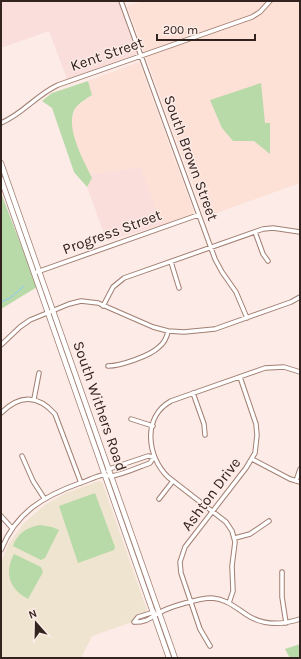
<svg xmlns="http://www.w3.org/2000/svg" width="301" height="659" font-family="Karla,sans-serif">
<rect width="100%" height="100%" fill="#fcebe6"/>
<!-- commercial -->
<path fill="#f9dedb" d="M1,1H118L137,54L67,79L49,31L4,47H1Z
M141,167L162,225L107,241L87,187L92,178L90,175Z"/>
<!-- built -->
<path fill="#fde0d6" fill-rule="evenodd" d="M143,1H300V183L205,217L127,6ZM269,123L270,153L254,141L265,124Z
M139,62L194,213L162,225L140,167L90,175L78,149L70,124L76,107L92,95L88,81Z"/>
<!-- education -->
<path fill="#efe4cf" d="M99,481L102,482L149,616L92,636L81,658H1V563L8,545L23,524L45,505L66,493Z"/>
<!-- green -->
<path fill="#b8d9a8" d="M88,81L92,95C87,98 81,102 77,106C62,123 84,161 92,178L87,187L74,172L52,108L42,101L52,93Z
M261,83L265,123H270V154L254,141H233L222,128L210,100Z
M1,193L37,287L1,309Z
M95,493L115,547L114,550L78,563L59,506Z
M40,525L52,527L59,530L45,558L41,560L13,546C17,534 27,527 40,525Z
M14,554L41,567L43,572L28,599C9,589 4,573 14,554Z
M300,644V658H290L285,649Z"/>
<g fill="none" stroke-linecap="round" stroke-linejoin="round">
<!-- stream -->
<path stroke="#8bcafc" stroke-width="1" d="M1,302L10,298L24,286"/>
<!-- minor casing -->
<g stroke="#a27f72" stroke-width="5.5">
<path id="minor" d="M121,1L215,259L222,272L236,292L247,318
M1,123C23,114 36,95 58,85L252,17L260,12L270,1
M255,232L263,254L268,261
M171,262L179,288
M37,272L198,215
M103,306L113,287L124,278L263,229L273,228L300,232
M1,345L20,327L30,320L69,304L81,301L98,303L153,327L168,331L184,332L215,329L291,302L300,297
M108,366C120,366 150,356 159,347C164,343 167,337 168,331
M193,393L204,424L205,435
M34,399L39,373
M1,413C20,394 38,395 55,414L81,483
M131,419L153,426
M22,456L33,481L44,498
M252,459L290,479L300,482
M296,481L300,469
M159,499L173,481
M1,516L12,528
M235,538L250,534L269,521
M1,550C16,512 44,496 80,483C87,481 96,476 103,475C106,475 109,476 112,476C124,474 139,467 150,463L154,457L148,456L109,469L108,471
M282,572V597L286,623
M229,603L233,591L232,566L235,542L232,531L226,522L168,477C147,457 142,417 171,401L265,368L284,367L300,372
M134,622C145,623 150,618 159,613C168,607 200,598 212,598C226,599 235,607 247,615C264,626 282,625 300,619
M134,622L138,617L154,612
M210,646L200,629L181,573L180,562L185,547L246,468L255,453L257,435L256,424L240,377"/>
</g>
<!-- major casing -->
<g stroke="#a27f72" stroke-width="6">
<path id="major" d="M1,163L175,658
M1,179L169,658"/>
</g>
<!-- minor -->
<use href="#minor" stroke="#fff" stroke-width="3.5"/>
<!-- major -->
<use href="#major" stroke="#fff" stroke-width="4.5"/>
</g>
<g text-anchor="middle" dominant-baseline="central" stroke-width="3" stroke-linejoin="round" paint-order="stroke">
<!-- street labels -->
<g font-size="15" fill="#32231e" stroke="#fcebe6">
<text transform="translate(107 54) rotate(-19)">Kent Street</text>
<text transform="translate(191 158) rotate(70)">South Brown Street</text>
<text transform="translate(112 232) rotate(-20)">Progress Street</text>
<text transform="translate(100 406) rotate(71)">South Withers Road</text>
<text transform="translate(211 494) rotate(-53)">Ashton Drive</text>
</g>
</g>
<!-- border -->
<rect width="301" height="659" fill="none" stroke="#32231e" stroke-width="4"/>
<!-- north arrow -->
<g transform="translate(36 623) rotate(340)" stroke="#fcebe6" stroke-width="3" paint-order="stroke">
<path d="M0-3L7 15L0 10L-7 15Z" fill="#32231e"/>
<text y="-6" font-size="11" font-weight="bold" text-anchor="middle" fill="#32231e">N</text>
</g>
<!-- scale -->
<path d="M157 34v6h98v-6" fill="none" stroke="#32231e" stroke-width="2"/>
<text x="163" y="34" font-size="12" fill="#32231e" stroke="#fcebe6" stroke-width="3" paint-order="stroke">200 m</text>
</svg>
